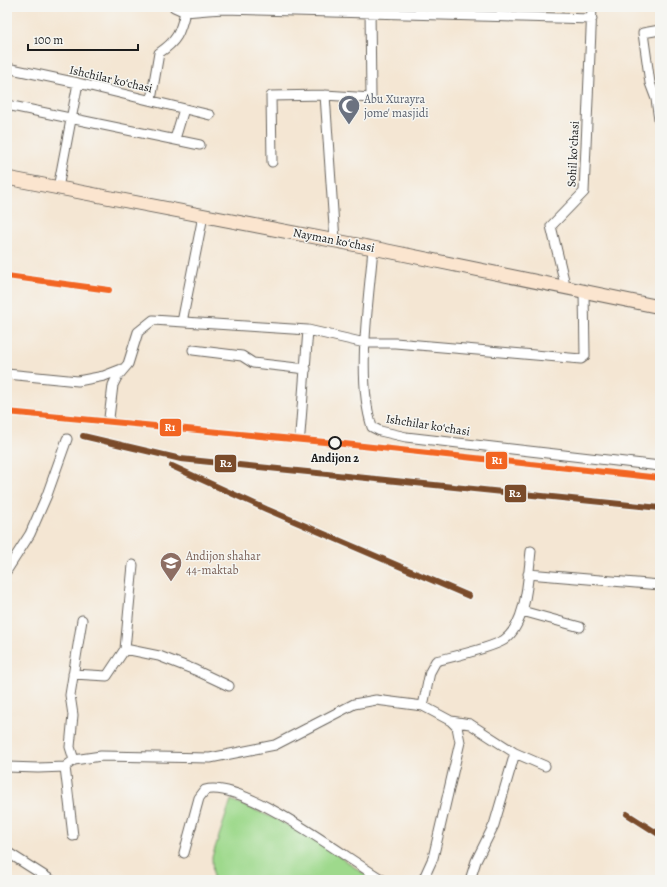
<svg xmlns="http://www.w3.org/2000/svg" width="667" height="887" font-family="Alegreya,serif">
<rect width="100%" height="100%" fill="#f6f6f2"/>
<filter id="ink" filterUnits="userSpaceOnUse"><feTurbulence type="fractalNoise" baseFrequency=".025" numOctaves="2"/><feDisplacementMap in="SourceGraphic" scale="8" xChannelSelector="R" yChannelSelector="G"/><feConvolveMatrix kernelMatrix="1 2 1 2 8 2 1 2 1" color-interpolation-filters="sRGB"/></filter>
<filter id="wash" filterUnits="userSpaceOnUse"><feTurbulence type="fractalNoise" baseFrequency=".012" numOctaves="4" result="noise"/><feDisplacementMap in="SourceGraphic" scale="16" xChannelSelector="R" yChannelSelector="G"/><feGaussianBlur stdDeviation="0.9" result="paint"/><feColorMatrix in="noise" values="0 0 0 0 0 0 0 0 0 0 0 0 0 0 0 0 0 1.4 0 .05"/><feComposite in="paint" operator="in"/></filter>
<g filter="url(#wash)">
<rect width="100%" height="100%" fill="#f4e6d3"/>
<!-- green -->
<path fill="#9ed98c" stroke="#5d7a54" d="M231,800L276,819L318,842L373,880H213L212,857Z"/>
</g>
<g filter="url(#ink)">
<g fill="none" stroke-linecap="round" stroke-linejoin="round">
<!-- street casing -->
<g stroke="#68635c" stroke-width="11">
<path id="street" d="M174,7L185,12
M209,7L208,10L224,9L592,19
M660,30L643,33L650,83L656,99L660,127
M7,68L78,83L210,115
M325,95L335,241
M151,100L159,53C177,41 180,33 185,12L208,10
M7,105L200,145
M175,139L184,109
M272,162L271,96L325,95L371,98L370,8
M58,188L78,83
M373,248C369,299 356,378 372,427L380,431L406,437L660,466
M563,288L564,280L551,226L584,192L592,7
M182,322L203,216
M308,330L365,343H395L581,359L585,356L584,292
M193,350L242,356L253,363L306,369
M7,374L78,381L104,376L122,369
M109,418L113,385L117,377L128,364L138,332L153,320L308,330L300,434
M7,570L30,534L47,495L67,439
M528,574L660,585
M522,611L580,627
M125,649L159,656L195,670L229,686
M73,674L107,676L125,649L133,565
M423,706L430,672L436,661C451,657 492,648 504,640C527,624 528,577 531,551
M451,721L470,724L515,753L545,766
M74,760L70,747L73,715L70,695L82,620
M7,767L38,768L65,767L74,760L101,756L210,758L275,745L354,704L376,700L423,706L451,721L457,727L460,742L433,858L423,880
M65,767L73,836
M7,852L51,880
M184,853L199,798L205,790C244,779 347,859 383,880
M470,880L476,861L494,825L515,753"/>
</g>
<!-- secondary casing -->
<g stroke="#68635c" stroke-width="15">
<path id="secondary" d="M7,178L373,248L660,307"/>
</g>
<!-- street -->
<use href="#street" stroke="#fff" stroke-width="9"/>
<!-- secondary -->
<use href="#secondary" stroke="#fbe5cf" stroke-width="13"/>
<!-- rail-1 casing -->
<g stroke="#f6f6f2" stroke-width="9">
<path id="rail-1" d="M7,276L109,290
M7,412L335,443L660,478"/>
</g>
<!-- rail-2 casing -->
<g stroke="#f6f6f2" stroke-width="9">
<path id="rail-2" d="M83,436L181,459L660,508
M172,466L266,509L469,596
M627,814L660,835"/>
</g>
<!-- rail-1 -->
<use href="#rail-1" stroke="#f26522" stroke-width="6"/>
<!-- rail-2 -->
<use href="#rail-2" stroke="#7a4b2a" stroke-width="6"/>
</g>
</g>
<!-- icons -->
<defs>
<g id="mosque-pin" transform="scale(1.15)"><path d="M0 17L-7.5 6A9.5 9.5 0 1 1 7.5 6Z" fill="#6b7280" stroke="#f6f6f2"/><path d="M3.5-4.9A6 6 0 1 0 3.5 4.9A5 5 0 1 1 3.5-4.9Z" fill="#fff"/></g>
<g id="school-pin" transform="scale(1.15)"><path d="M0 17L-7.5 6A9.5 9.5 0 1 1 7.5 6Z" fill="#8d6e63" stroke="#f6f6f2"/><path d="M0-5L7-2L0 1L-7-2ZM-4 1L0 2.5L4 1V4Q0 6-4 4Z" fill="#fff"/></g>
</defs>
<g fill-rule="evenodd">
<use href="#mosque-pin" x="349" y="106"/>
<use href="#school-pin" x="171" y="563"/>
</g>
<!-- markers -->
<circle fill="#f6f6f2" stroke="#1c1c1c" stroke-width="2" cx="335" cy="443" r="6"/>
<g text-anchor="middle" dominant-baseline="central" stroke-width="3" stroke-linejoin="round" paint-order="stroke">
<!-- street labels -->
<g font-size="12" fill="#1c1c1c" stroke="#f6f6f2">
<text transform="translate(111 79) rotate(13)">Ishchilar koʻchasi</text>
<text transform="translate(573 154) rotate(-87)">Sohil koʻchasi</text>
<text transform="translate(334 240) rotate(11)">Nayman koʻchasi</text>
<text transform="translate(428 425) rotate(9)">Ishchilar koʻchasi</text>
</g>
<!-- worship labels -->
<g font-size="12" fill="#5b616d" stroke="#f6f6f2" text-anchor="start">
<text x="364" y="99">Abu Xurayra<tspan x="364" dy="14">jome' masjidi</tspan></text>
</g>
<!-- stop labels -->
<g font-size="12" font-weight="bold" fill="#1c1c1c" stroke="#f6f6f2">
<text x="335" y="458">Andijon 2</text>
</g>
<!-- education labels -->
<g font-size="12" fill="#785e54" stroke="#f6f6f2" text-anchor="start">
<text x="186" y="556">Andijon shahar<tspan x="186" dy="14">44-maktab</tspan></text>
</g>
</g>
<g stroke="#f6f6f2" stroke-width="1.5">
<rect x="159" y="418" width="23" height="19" rx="4" fill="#f26522"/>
<rect x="485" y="451" width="23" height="19" rx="4" fill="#f26522"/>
<rect x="214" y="454" width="23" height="19" rx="4" fill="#7a4b2a"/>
<rect x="504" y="484" width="23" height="19" rx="4" fill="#7a4b2a"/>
</g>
<g font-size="11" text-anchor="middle" font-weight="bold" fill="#fff">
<text x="170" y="431">R1</text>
<text x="497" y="464">R1</text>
<text x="226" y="467">R2</text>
<text x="515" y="497">R2</text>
</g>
<!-- margin -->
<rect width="667" height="887" fill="none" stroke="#f6f6f2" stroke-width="24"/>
<!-- scale -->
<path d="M28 44v6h110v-6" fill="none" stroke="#1c1c1c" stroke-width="2"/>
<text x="34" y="44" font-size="12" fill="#1c1c1c" stroke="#f6f6f2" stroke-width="3" paint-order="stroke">100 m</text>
</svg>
